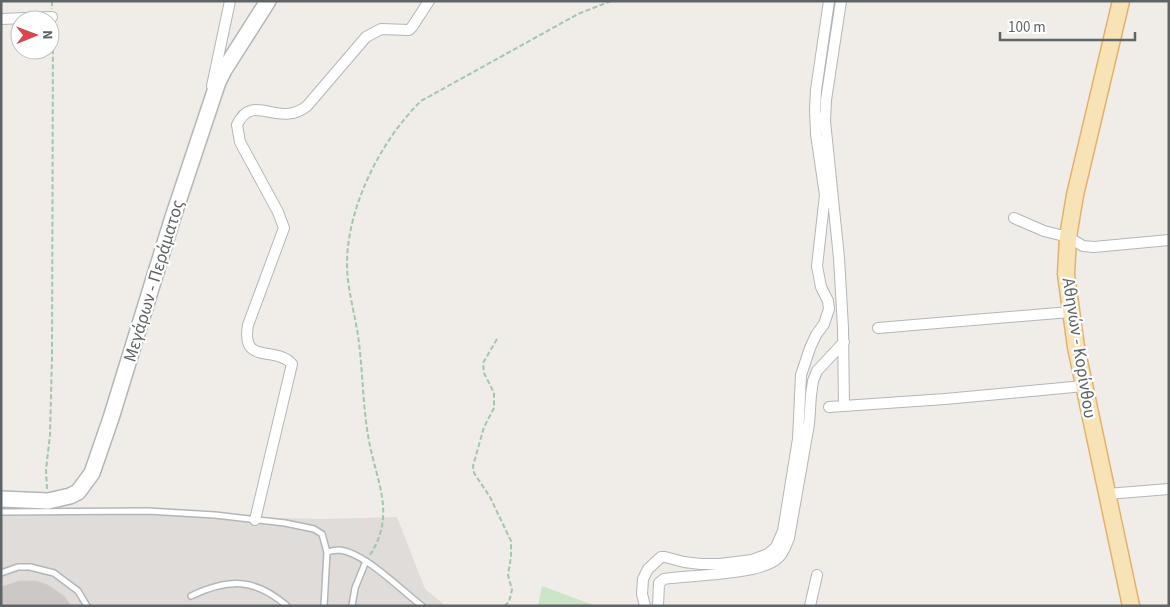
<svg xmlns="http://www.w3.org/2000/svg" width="1170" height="607" font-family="'Source Sans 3',sans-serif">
<rect width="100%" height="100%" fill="#f0ede8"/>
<!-- industrial -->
<path fill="#dfdcda" d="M103,514L322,519L397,517L425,589L446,606H1V516L6,515Z"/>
<!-- green -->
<path fill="#cce4c8" d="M542,586L596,606H538Z"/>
<!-- building -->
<path fill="#cbc8c5" stroke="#d4cec7" d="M19,581H36L48,585L64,596L71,606H1V587Z"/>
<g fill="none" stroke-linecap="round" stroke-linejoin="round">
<!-- service casing -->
<g stroke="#b3b6b8" stroke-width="8">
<path id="service" d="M1,512L148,511L215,515L285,523L314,529L322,534L327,552L324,606
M327,552C331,551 335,550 339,550C364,552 401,590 422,606
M1,573L18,567H30L54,573L78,591L87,606
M191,596C229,578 255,578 287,606
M352,606L355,588L366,561"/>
</g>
<!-- minor casing -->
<g stroke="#b3b6b8" stroke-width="12">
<path id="minor" d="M841,1L826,100L825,121L839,258L843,328L844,406
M1,19L52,17
M212,86L230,1
M1014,218L1044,231L1068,237L1083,246L1094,247L1169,240
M878,328L1070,312
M829,407L945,399L1084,386
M1107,494L1169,489
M255,520L292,364C275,345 241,366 248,325L284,228L278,212L240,142L237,125C250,96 271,119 293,113C298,112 303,109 307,106L366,37L381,29L409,30L412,27L429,1
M645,606L642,594L643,579L648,569L661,557H665L684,562L701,564H720L752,560L768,554L776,547L783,531L798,439L801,375L810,348L816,335L824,324L829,309L828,301L821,287L817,266L825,195L816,134L815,109L816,90L829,1
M658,606L659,583L664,579C690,575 761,575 778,558C784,553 786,545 789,538L809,424L811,395L813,381L817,371L844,342
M810,606L817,575"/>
</g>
<!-- secondary casing -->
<g stroke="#b2b6b9" stroke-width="18">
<path id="secondary" d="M1,499L48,501L70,496L78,492L92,473L111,418L173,217L218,82L224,70L268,1"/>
</g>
<!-- primary casing -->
<g stroke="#e3b16e" stroke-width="19">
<path id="primary" d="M1121,1L1075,195L1068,237L1066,274L1076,347L1131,606"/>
</g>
<!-- path -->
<path stroke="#a3c7a8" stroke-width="2" stroke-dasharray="5 2.5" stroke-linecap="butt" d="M52,1V9
M497,339L483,363L484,373L494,393V408L484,427L473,466L474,473L490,497L511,541V557L508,575L512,590L509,602L504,606
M47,489L46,470L50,435L52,357L53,26
M370,555C396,515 377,483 369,441C363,409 363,376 359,343C356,317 347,290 347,264C347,207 381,140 421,101L578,14L611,1"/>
<!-- service -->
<use href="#service" stroke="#fff" stroke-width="5"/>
<!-- minor -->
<use href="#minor" stroke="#fff" stroke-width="10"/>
<!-- secondary -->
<use href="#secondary" stroke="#fff" stroke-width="15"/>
<!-- primary -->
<use href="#primary" stroke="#f7e3b6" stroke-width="16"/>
</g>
<g text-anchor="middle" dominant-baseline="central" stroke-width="4.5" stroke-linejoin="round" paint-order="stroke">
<!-- street labels -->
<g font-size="18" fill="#5f6466" stroke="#fff">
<text transform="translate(154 281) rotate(-73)">Μεγάρων - Περάματος</text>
<text transform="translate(1079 348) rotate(81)">Αθηνών - Κορίνθου</text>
</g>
</g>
<!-- border -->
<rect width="1170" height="607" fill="none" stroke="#5f6466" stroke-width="5"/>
<!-- north arrow -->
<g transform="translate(35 35) rotate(89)"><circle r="24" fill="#ffffff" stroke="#bfc1c2"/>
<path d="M0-4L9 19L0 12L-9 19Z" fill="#d84650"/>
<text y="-8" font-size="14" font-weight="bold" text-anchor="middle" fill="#5f6466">N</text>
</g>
<!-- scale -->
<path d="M1000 32v8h135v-8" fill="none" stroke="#5f6466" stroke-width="2.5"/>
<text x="1008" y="32" font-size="15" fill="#5f6466" stroke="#ffffff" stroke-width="4" paint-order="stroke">100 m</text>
</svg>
